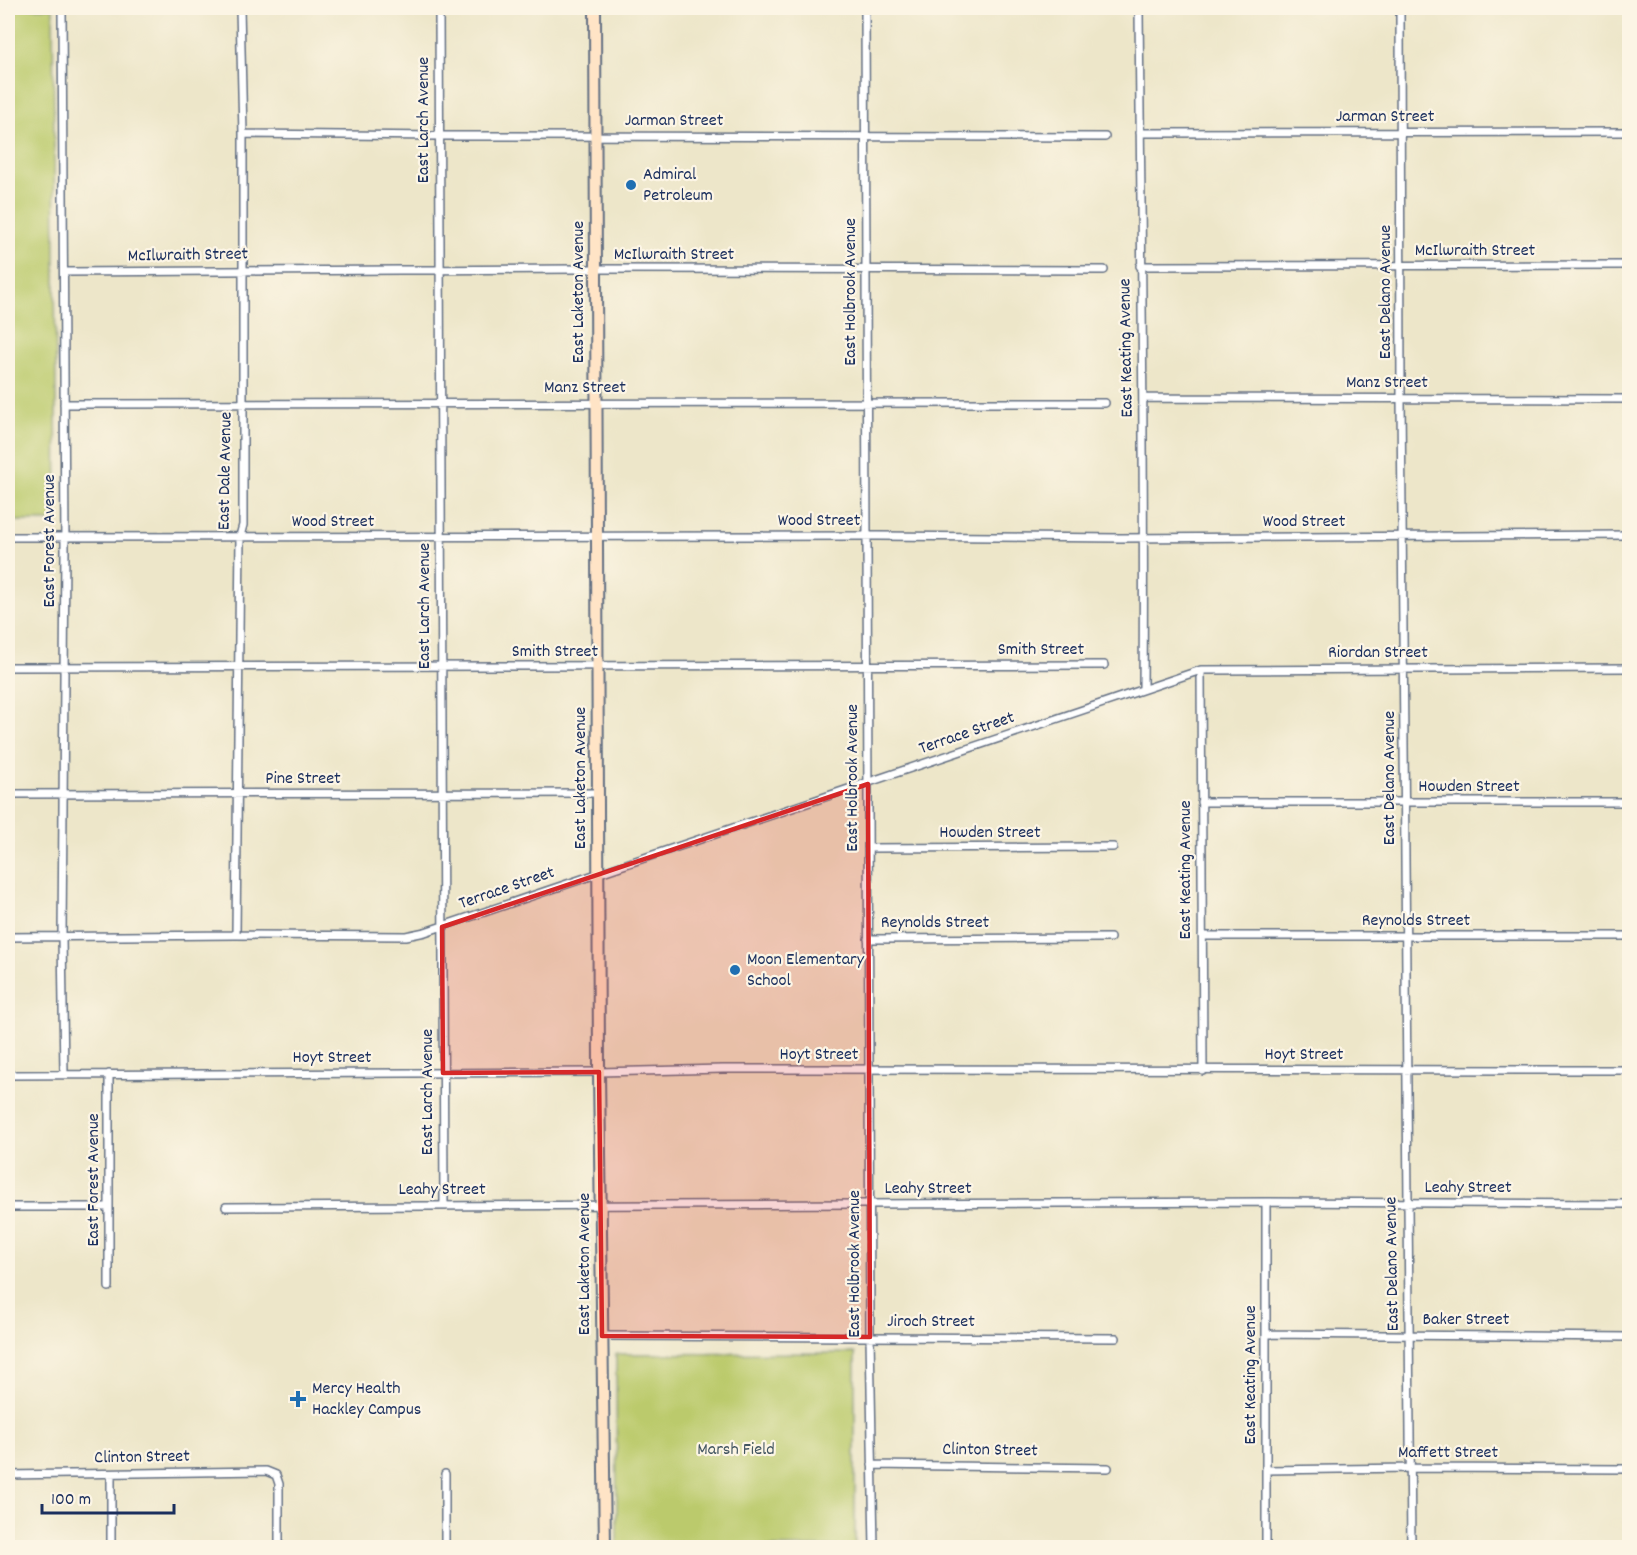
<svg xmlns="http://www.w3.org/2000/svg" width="1637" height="1555" font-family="Dekko,sans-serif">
<rect width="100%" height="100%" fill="#fcf5e5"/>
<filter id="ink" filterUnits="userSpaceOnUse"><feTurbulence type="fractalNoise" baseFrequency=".0167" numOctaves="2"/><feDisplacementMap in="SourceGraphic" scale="12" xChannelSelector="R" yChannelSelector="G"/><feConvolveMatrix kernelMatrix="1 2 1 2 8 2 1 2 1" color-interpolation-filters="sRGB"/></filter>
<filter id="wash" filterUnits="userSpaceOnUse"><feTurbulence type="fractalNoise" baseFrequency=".008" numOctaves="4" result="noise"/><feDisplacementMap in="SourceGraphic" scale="24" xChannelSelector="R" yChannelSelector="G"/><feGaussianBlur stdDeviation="1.35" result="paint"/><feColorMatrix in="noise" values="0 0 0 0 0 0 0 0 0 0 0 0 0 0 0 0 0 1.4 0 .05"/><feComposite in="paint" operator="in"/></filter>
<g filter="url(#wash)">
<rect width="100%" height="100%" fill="#ede6c9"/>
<!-- green -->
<path fill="#bbca6c" stroke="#6b7c65" stroke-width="1.5" d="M8,8H53L57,521H8Z
M855,1353V1547H617L616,1354Z"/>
</g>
<g filter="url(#ink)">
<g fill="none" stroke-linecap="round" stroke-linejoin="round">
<!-- street casing -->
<g stroke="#646f83" stroke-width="10">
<path id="street" d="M62,8L65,549L62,937L64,1074
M439,8L444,1205
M865,8L870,1337L874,1548
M1139,8C1141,235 1145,462 1143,689
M1400,8L1401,399L1411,1548
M1140,133L1630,132
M243,134L438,136L1105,137
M1140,266L1630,265
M64,272L577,269L1104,270
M1143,398L1630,399
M64,404L1105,403
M8,537L878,536L1120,538L1630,535
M8,667L1104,665
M1201,670L1203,1071
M8,794L598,793
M1201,802H1630
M868,848L1113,847
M236,935L240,536L243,525V134L240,8
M1202,936H1630
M8,937L236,935L406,936L425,932L1201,670L1630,668
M868,939L1110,938
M8,1075L599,1072L723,1069L1630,1070
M8,1207H108
M226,1207L1266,1202L1630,1204
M109,1287V1074
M1266,1334L1630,1337
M602,1336L1116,1338
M872,1465L1108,1468
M1266,1470L1411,1468L1630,1469
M111,1474V1548
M445,1474V1548
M8,1475L266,1471L276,1475L279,1484V1548
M1266,1548V1202"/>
</g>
<!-- secondary casing -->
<g stroke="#646f83" stroke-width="14">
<path id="secondary" d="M595,8L599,1072L605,1548"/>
</g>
<!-- street -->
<use href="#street" stroke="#fff" stroke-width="7"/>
<!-- secondary -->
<use href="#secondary" stroke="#ffe4c6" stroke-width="10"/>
</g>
</g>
<!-- marked area -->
<path fill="#d62828" fill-opacity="0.2" stroke="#d62828" stroke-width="4.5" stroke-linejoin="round" d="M868,784L870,1337L602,1336L599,1072L443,1073L442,927Z"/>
<!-- markers -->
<g fill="#1f6fb2" stroke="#fcf5e5" stroke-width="2">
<circle cx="631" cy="185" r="6"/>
<circle cx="735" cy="970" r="6"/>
<path d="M295 1390h6v6h6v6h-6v6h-6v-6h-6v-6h6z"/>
</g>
<g text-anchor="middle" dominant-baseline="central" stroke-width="4.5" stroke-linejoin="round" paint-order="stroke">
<!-- street labels -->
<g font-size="18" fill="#1b2f5e" stroke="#fcf5e5">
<text x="1385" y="117">Jarman Street</text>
<text transform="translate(424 120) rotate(-90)">East Larch Avenue</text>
<text x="674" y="121">Jarman Street</text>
<text x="1475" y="251">McIlwraith Street</text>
<text x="674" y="255">McIlwraith Street</text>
<text transform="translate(188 256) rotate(-1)">McIlwraith Street</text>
<text transform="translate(579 292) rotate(-90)">East Laketon Avenue</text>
<text transform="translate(851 292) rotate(-90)">East Holbrook Avenue</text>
<text transform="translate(1386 292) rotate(-90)">East Delano Avenue</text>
<text transform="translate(1127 348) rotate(-91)">East Keating Avenue</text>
<text x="1387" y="383">Manz Street</text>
<text x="585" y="388">Manz Street</text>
<text transform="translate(226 471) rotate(-89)">East Dale Avenue</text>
<text x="819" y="521">Wood Street</text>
<text x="333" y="522">Wood Street</text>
<text x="1304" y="522">Wood Street</text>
<text transform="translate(50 541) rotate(-90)">East Forest Avenue</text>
<text transform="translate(425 606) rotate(-90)">East Larch Avenue</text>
<text x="1041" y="650">Smith Street</text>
<text x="555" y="652">Smith Street</text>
<text x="1378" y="653">Riordan Street</text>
<text transform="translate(967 734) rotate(-19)">Terrace Street</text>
<text transform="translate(581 778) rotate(-90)">East Laketon Avenue</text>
<text transform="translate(853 778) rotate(-90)">East Holbrook Avenue</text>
<text transform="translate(1390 778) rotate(-90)">East Delano Avenue</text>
<text x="303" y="779">Pine Street</text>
<text x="1469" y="787">Howden Street</text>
<text x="990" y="833">Howden Street</text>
<text transform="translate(1186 870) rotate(-90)">East Keating Avenue</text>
<text transform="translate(507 889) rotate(-19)">Terrace Street</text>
<text x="1416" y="921">Reynolds Street</text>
<text x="935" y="923">Reynolds Street</text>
<text x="819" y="1055">Hoyt Street</text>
<text x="1304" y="1055">Hoyt Street</text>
<text x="332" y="1058">Hoyt Street</text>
<text transform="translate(428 1092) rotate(-90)">East Larch Avenue</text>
<text transform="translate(94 1180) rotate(-90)">East Forest Avenue</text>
<text x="1468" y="1188">Leahy Street</text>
<text x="928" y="1189">Leahy Street</text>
<text x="442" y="1190">Leahy Street</text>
<text transform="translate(585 1264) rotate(-90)">East Laketon Avenue</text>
<text transform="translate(855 1264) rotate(-90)">East Holbrook Avenue</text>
<text transform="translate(1393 1264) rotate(-91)">East Delano Avenue</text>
<text x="1466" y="1320">Baker Street</text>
<text x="931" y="1322">Jiroch Street</text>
<text transform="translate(1251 1375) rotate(-90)">East Keating Avenue</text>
<text transform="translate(990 1451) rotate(1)">Clinton Street</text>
<text x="1448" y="1453">Maffett Street</text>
<text transform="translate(142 1458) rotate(-1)">Clinton Street</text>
</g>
<!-- poi labels -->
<g font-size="18" fill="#1b2f5e" stroke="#fcf5e5" text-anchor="start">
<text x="643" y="175">Admiral<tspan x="643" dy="21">Petroleum</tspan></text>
<text x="747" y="960">Moon Elementary<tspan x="747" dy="21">School</tspan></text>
<text x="312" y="1389">Mercy Health<tspan x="312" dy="21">Hackley Campus</tspan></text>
</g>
<!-- park labels -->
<g font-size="18" fill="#435662" stroke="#fcf5e5">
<text x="736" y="1450">Marsh Field</text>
</g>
</g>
<!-- margin -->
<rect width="1637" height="1555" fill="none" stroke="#fcf5e5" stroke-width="30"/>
<!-- scale -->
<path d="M42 1504v9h132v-9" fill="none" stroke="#1b2f5e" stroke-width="3"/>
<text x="51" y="1504" font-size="18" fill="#1b2f5e" stroke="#fcf5e5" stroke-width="4.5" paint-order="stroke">100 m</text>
</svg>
